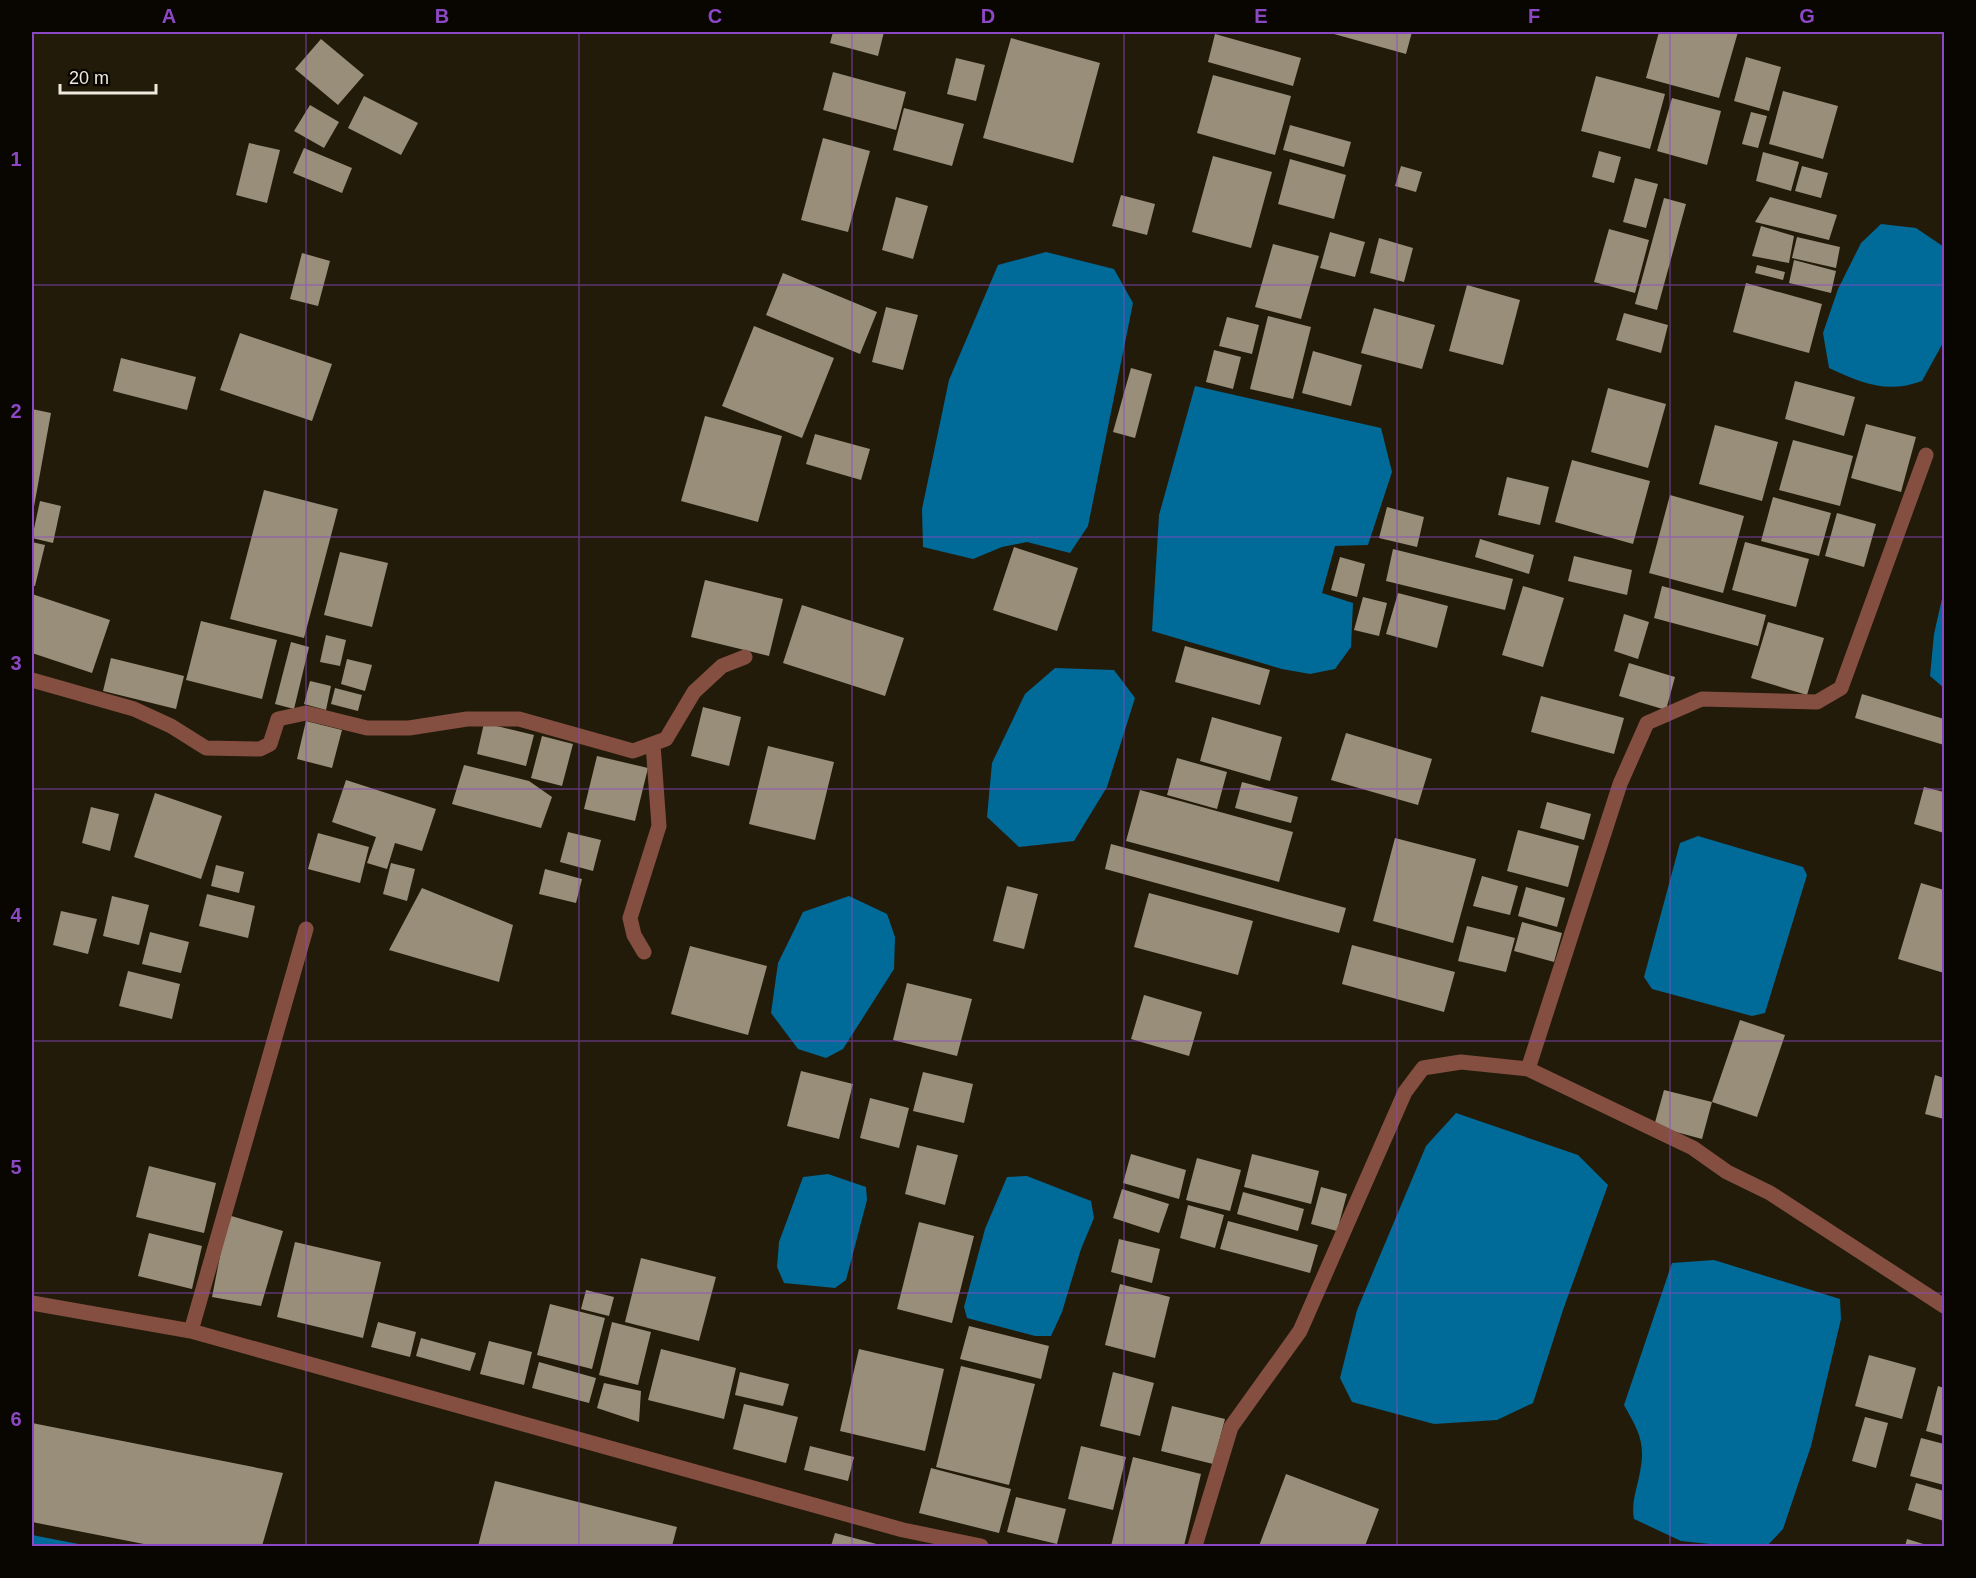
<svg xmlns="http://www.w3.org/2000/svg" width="1976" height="1578" font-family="Arial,sans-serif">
<rect width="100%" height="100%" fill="#231b09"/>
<!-- water -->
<path fill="#006a98" d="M1881,224L1916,228L1944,247V341L1922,381C1887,394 1861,383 1829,368L1823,333L1838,289L1861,243Z
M1046,252L1114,269L1133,303L1088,526L1070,553L1027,542L1002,547L973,559L923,547L922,509L949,380L998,265Z
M1195,386L1381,428L1392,472L1368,545L1335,546L1322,593L1353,603L1351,647L1335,669L1310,674L1282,669L1152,631L1159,515Z
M1944,590V688L1930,676L1934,634Z
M1055,668L1114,670L1135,698L1107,787L1074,841L1019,847L987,817L992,763L1025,694Z
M1698,836L1803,867L1807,875L1765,1013L1752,1016L1652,989L1644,977L1680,843Z
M849,896L887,914L895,937L894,969L843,1049L826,1058L798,1049L771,1013L778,963L803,912Z
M1456,1113L1578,1155L1608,1185L1563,1310L1533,1403L1497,1420L1434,1424L1352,1402L1340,1378L1357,1310L1426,1146Z
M828,1174L866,1187L867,1200L846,1280L835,1288L784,1283L777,1267L779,1242L803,1177Z
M1027,1176L1091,1201L1094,1218L1081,1249L1062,1312L1051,1336H1035L967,1318L964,1307L985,1229L1007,1177Z
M1714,1260L1840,1299L1841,1319L1811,1446L1783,1529L1767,1546H1729L1681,1541L1634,1519C1631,1502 1637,1489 1640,1472C1646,1442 1638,1430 1624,1405L1672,1263Z
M32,1535L89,1546H32Z"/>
<!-- building -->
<path fill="#988e79" d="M833,32H884L878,56L830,43Z
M1334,32H1412L1406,54L1334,34Z
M1659,32H1738L1719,98L1646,78Z
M1215,34L1301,58L1293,86L1208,62Z
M1011,38L1100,63L1073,163L983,138Z
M321,39L364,75L338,105L295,69Z
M1746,57L1781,67L1769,111L1734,101Z
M956,58L985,65L976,101L947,94Z
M833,72L906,92L896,130L823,110Z
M1213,75L1291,96L1275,155L1197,133Z
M1596,76L1665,94L1650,149L1581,131Z
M1783,91L1838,106L1823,159L1769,144Z
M364,96L418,123L401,155L348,128Z
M1672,98L1721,111L1707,165L1657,151Z
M310,105L339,122L324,148L294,131Z
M904,108L964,124L952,166L893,150Z
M1751,112L1767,116L1758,148L1742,144Z
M1290,125L1351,142L1344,167L1283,150Z
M823,138L870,151L848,232L801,220Z
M249,143L280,150L267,203L236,195Z
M304,148L352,168L342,193L293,173Z
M1599,151L1621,157L1614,183L1592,177Z
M1763,152L1799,162L1791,191L1756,181Z
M1213,156L1272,172L1251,248L1192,232Z
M1290,159L1346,175L1334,219L1278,204Z
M1401,166L1422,172L1416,192L1395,186Z
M1802,166L1828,173L1821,198L1795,191Z
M1635,178L1658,184L1646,228L1623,222Z
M1121,195L1155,204L1147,235L1112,226Z
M896,197L928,206L913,259L882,250Z
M1770,197L1837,215L1829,240L1755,222Z
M1664,198L1686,204L1657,310L1635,304Z
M1761,226L1794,236L1789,263L1752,256Z
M1609,229L1649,240L1635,293L1594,282Z
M1330,232L1365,242L1355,277L1320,268Z
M1797,237L1840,247L1836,268L1792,258Z
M1379,238L1413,248L1404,282L1370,273Z
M1273,244L1319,256L1301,319L1255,307Z
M302,253L330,261L318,306L290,299Z
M1794,260L1836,271L1831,293L1789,283Z
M1757,265L1785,272L1783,280L1755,273Z
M783,273L877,312L860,354L766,315Z
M1746,283L1822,304L1809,353L1733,332Z
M1467,285L1520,300L1503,365L1449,351Z
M886,307L918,315L903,370L872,362Z
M1374,308L1435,325L1422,369L1361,353Z
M1624,313L1668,325L1661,353L1616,340Z
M1268,316L1311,327L1293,399L1250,389Z
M1227,317L1259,325L1252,354L1219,346Z
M754,326L834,358L802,438L722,406Z
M240,333L332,364L312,421L220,390Z
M1214,350L1241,357L1233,389L1206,382Z
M1313,351L1362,365L1351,406L1302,393Z
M121,358L196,377L187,410L113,391Z
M1131,368L1152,374L1135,438L1113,432Z
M1795,381L1855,397L1844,436L1785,419Z
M1608,388L1666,404L1648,468L1591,452Z
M32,409L51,413L33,512H32Z
M705,416L782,436L758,522L681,501Z
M1866,424L1916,437L1901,492L1851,478Z
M1715,425L1778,442L1762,501L1699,484Z
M815,434L870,449L861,480L806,464Z
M1793,440L1853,456L1840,506L1779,490Z
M1572,460L1650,481L1633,544L1555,522Z
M1507,477L1549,487L1540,525L1498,515Z
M264,490L338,509L304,638L230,619Z
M1670,495L1744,516L1723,593L1649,573Z
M1773,497L1831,513L1819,556L1761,541Z
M40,501L61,506L53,543L32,538Z
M1387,507L1424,517L1417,547L1379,538Z
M1837,513L1876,524L1864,567L1825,556Z
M1480,539L1534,555L1529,574L1475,557Z
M32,542L45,545L35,586H32Z
M1745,542L1809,559L1796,607L1732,590Z
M1014,547L1078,568L1057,631L993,610Z
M1393,549L1513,579L1505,610L1386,581Z
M340,552L388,563L372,627L324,615Z
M1574,556L1632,570L1627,595L1568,581Z
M1340,557L1365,564L1357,597L1331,590Z
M705,580L783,599L769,656L691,637Z
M1523,586L1564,598L1543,667L1502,655Z
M1662,586L1766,615L1758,646L1654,618Z
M1398,593L1448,606L1437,648L1386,634Z
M32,594L110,620L92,673L32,653Z
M1363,597L1387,603L1379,636L1354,630Z
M802,605L904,638L885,696L783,663Z
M1624,614L1649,622L1638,659L1614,651Z
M201,621L277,640L262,699L186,680Z
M1768,622L1824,638L1807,695L1751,678Z
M326,635L346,640L340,666L320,662Z
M291,642L309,647L294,709L275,704Z
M1185,646L1270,670L1260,705L1175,682Z
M111,658L184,676L176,709L103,691Z
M347,659L372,665L365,691L341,684Z
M1629,663L1675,677L1666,710L1619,696Z
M310,681L331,686L326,710L304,704Z
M335,688L362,695L358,711L331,704Z
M1862,694L1944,719V745L1855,718Z
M1541,696L1624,718L1614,754L1531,732Z
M703,707L741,717L729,766L691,756Z
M1212,717L1282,737L1270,781L1200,761Z
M306,721L342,730L332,768L297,759Z
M484,723L534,735L526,766L477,754Z
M1346,733L1432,759L1418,805L1331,780Z
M542,736L573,744L562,786L531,778Z
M768,746L834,762L815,840L749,824Z
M597,756L648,768L635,821L584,809Z
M1177,758L1227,772L1217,809L1167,795Z
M464,765L529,781L552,797L541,828L452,804Z
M346,780L436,809L422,851L395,843L387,869L367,863L376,837L332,822Z
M1242,782L1298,797L1291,823L1235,808Z
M1924,787L1944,792V833L1914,824Z
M1140,790L1293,832L1279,882L1126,841Z
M155,793L222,816L201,879L134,857Z
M1547,802L1591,814L1584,840L1540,828Z
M91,807L119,814L110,851L82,843Z
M1518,830L1579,846L1568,887L1507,871Z
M568,832L601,840L593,871L560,862Z
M318,833L369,847L360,883L308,869Z
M1395,838L1476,859L1453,943L1373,921Z
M1111,844L1346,908L1339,933L1105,869Z
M391,863L415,869L407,901L383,894Z
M216,865L244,872L239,893L211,886Z
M545,869L582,879L576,903L539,894Z
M1482,876L1518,886L1510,915L1473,906Z
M1921,883L1944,890V973L1898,959Z
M1007,886L1038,894L1024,949L993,941Z
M1526,887L1565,898L1557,927L1518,916Z
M422,888L513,925L499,982L389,950Z
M1149,893L1253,921L1238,975L1134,947Z
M207,894L255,906L248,938L199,926Z
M112,896L149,905L139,945L103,936Z
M61,911L97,919L88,954L53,945Z
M1522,922L1562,933L1554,962L1514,951Z
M1467,926L1515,938L1506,972L1458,961Z
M150,932L189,942L181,973L142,964Z
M1352,945L1455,972L1444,1012L1342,984Z
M690,946L767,966L748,1035L671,1014Z
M128,971L180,984L172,1019L119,1006Z
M907,983L972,999L957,1056L893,1040Z
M1144,995L1202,1012L1189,1056L1131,1039Z
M1740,1020L1785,1035L1757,1117L1712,1102Z
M801,1071L853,1084L839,1139L787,1126Z
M923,1072L973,1084L964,1123L913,1111Z
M1935,1075L1944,1078V1119L1925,1114Z
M1664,1090L1712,1102L1702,1139L1654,1126Z
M870,1098L909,1108L899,1148L860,1138Z
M917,1145L958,1155L945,1205L905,1194Z
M1131,1154L1186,1170L1179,1199L1123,1183Z
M1252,1154L1319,1171L1311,1204L1244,1187Z
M1197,1158L1241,1170L1230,1211L1186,1200Z
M149,1166L216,1183L204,1233L136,1217Z
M1321,1187L1347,1194L1337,1231L1311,1224Z
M1122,1189L1169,1204L1159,1233L1113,1218Z
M1243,1192L1304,1209L1298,1231L1237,1214Z
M1188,1205L1224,1215L1215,1248L1180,1238Z
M228,1215L283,1231L261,1306L212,1297Z
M1228,1221L1318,1245L1310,1273L1220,1249Z
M919,1222L974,1236L952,1323L897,1309Z
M149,1233L202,1246L192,1289L138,1276Z
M1119,1239L1160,1249L1152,1283L1111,1272Z
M295,1242L381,1262L363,1338L277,1317Z
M641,1258L716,1277L699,1341L625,1322Z
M1120,1284L1170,1297L1155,1358L1105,1345Z
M586,1290L614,1297L609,1316L581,1309Z
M550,1304L605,1318L592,1369L537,1355Z
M378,1322L416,1332L410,1357L371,1347Z
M612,1322L651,1332L638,1385L599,1375Z
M969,1326L1049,1346L1041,1379L960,1359Z
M421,1338L476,1353L470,1371L416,1356Z
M489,1341L532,1352L524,1385L480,1374Z
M661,1349L736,1368L724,1419L648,1400Z
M859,1349L944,1369L925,1451L840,1431Z
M1869,1355L1916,1368L1902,1419L1855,1406Z
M539,1362L596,1378L589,1403L532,1388Z
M961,1366L1035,1384L1009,1485L936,1467Z
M740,1372L789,1384L783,1406L735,1395Z
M1113,1372L1154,1383L1140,1436L1100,1426Z
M604,1383L641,1391L639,1422L597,1408Z
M1938,1386L1944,1388V1436L1926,1431Z
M744,1404L798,1417L786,1463L733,1449Z
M1172,1406L1225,1419L1213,1464L1161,1451Z
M1865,1417L1888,1423L1876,1468L1852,1461Z
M32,1423L283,1473L262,1546H154L32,1522Z
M1921,1438L1944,1444V1485L1910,1476Z
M810,1446L854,1457L848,1481L804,1470Z
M1081,1446L1126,1457L1113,1510L1068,1499Z
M1133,1457L1201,1474L1184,1546H1111Z
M931,1468L1011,1489L999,1533L919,1513Z
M1286,1474L1379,1509L1365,1546H1259Z
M495,1481L677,1527L672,1546H478Z
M1916,1483L1944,1491V1521L1908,1510Z
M1016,1497L1066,1509L1057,1544L1007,1532Z
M835,1533L884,1546H831Z
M1907,1539L1930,1546H1905Z"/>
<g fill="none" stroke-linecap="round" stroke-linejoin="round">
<!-- minor -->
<path stroke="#844f41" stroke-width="15" d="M32,680L134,709L171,726L206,748L260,749L270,744L278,719L306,713L367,728H409L467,719H519L633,751L666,739L694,692L722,666L745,657
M644,952L634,935L630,918L659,826L653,744
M1528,1069L1620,784L1647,723L1702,699L1817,702L1841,688L1926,455
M32,1303L191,1331L903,1530L981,1546
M191,1331L306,929
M1195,1546L1231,1427L1300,1331L1405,1092L1423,1068L1461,1062L1528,1069L1693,1148L1727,1172L1770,1193L1944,1306"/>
</g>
<!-- grid -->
<path fill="none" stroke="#8c48c4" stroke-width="1.5" stroke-opacity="0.55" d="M306,32V1546M579,32V1546M852,32V1546M1124,32V1546M1397,32V1546M1670,32V1546M32,285H1944M32,537H1944M32,789H1944M32,1041H1944M32,1293H1944"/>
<!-- border -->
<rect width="1976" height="1578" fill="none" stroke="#090602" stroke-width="66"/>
<!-- scale -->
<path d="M60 84v9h96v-9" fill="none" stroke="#eee9de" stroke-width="3"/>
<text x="69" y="84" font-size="18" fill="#eee9de" stroke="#090602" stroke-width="4.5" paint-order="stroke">20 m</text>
<rect x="33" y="33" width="1910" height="1512" fill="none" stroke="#8c48c4" stroke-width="2"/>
<g font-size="20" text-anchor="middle" font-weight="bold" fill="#8c48c4">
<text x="169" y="23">A</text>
<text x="442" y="23">B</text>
<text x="715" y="23">C</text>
<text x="988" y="23">D</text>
<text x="1261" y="23">E</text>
<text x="1534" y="23">F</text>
<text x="1807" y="23">G</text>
<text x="16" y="166">1</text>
<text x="16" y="418">2</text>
<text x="16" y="670">3</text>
<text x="16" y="922">4</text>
<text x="16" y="1174">5</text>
<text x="16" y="1426">6</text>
</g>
</svg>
